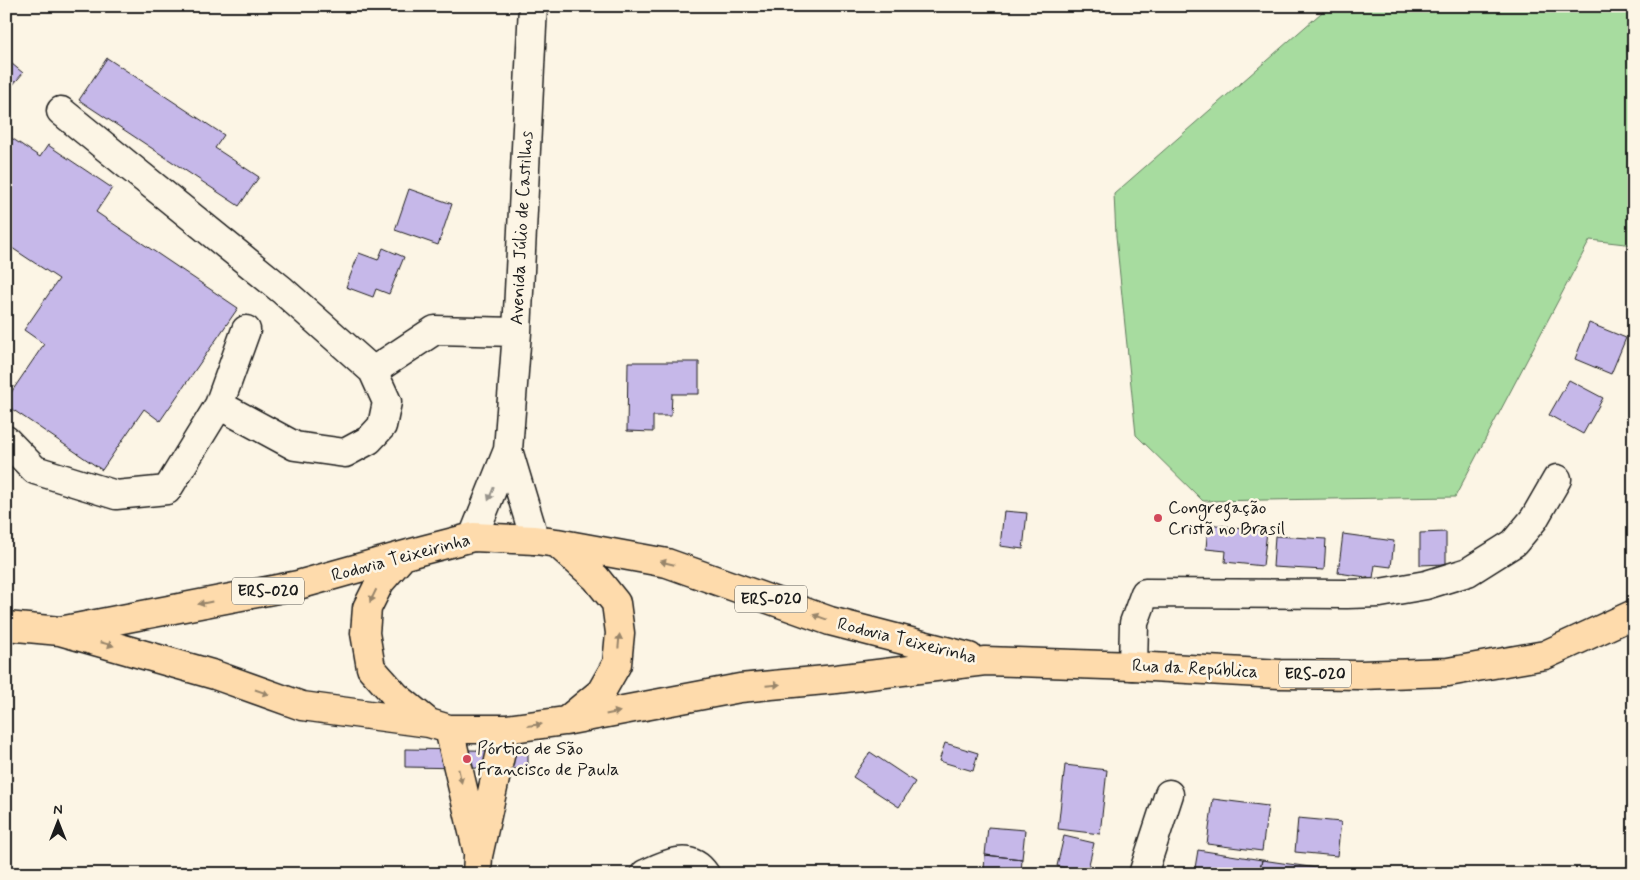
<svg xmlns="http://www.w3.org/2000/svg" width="1640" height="880" font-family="Mynerve,sans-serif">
<rect width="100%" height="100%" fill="#fcf5e5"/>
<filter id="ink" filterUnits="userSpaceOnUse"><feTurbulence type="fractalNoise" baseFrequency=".02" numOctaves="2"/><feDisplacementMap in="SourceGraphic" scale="10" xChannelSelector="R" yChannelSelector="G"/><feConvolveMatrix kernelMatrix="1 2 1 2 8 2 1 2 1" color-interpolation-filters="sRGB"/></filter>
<g filter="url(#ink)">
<!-- green -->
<path fill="#a7dc9f" stroke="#627c5e" d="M1329,6H1634V245L1590,240L1455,497L1203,501L1136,435L1116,236L1114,194Z"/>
<!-- building -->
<path fill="#c6b8e9" stroke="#1c1c1c" d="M107,58L224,135L215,148L259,177L239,206L79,100Z
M6,59L23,73L6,93Z
M10,137L40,157L48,145L112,188L96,212L238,308L160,421L144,409L102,470L6,405V400L44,344L24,330L59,279L9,246L6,251V142Z
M409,189L452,204L438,245L395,230Z
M383,248L404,257L389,294L376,289L373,297L346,287L359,253L378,260Z
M1589,323L1626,338L1611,374L1575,359Z
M628,362H699V394H672L671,416H653V432L627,431Z
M1569,380L1603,398L1583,434L1549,415Z
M1004,511L1027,513L1023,549L1000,546Z
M1208,524L1267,531L1263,566L1225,562L1226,551L1206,549Z
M1446,532V564L1420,565V533Z
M1343,534L1394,541L1391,567L1375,565L1373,578L1338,573Z
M1275,536L1326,539L1324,570L1273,567Z
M945,743L978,753L973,771L939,761Z
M405,749L528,751V769L405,767Z
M870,752L915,782L899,807L853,777Z
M1065,765L1107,770L1100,834L1058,829Z
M1213,799L1268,806L1262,851L1207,844Z
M1298,818L1341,822L1337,856L1295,852Z
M988,827L1025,830L1022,859L985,855Z
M1064,836L1094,843L1087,873L1057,866Z
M1198,850L1262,860L1259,874H1194Z
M985,855L1022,859L1021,873L984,870Z
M1262,860L1330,870L1329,874H1259Z"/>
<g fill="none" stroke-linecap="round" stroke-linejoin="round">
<!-- minor casing -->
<g stroke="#1c1c1c" stroke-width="31">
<path id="minor" d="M61,111L282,290L373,371
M219,405L295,446L345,453L369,440L382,426L387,402L373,371L435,330L517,332
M6,440L35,470L116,495L167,490L219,405L246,330
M508,450L535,540
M473,537L508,450L517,332L533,6
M1133,666L1134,623L1145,593L1347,594L1380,593L1426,585L1468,572L1514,543L1534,519L1557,479
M645,874C664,865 690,851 705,874
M1143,874L1169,794"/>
</g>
<!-- major casing -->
<g stroke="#1c1c1c" stroke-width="31">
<path id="major" d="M558,544L596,578L616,603L620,633L617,664L601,692L566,721
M402,557L380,582L367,608L365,633L371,668L396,696L429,723
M6,626L60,631L215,675L302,706L429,723L449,729H506L565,721L740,688L836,679L985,661L1133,666L1280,674L1361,675L1448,672L1545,655L1634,614
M65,630L298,585L423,550L473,537L535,540L557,543L667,563L830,621L969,657
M449,729L477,849
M477,874L478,856L506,729"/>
</g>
<!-- minor -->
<use href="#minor" stroke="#fcf5e5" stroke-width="28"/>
<!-- major -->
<use href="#major" stroke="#fedbac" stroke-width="28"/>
</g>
<!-- one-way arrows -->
<defs><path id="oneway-solid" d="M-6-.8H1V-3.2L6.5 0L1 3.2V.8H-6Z" transform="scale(1.25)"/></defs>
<use fill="#97938b" href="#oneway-solid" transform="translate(491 494) rotate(112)"/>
<g fill="#98856b">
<use href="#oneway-solid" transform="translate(667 563) rotate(-166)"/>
<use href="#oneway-solid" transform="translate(373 596) rotate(116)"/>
<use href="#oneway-solid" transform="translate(205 603) rotate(169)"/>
<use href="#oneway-solid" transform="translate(820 617) rotate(-160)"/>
<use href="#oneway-solid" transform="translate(619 641) rotate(-85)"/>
<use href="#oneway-solid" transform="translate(107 644) rotate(16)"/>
<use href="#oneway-solid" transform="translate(773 685) rotate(-5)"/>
<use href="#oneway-solid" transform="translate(262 692) rotate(19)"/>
<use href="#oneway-solid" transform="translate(613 713) rotate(-11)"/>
<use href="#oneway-solid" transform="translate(535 725) rotate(-7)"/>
<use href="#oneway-solid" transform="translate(460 776) rotate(77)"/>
</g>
</g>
<!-- markers -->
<g fill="#d1495b" stroke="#fcf5e5" stroke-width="2">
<circle cx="1158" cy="518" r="5"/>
<circle cx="467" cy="759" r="5"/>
</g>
<g text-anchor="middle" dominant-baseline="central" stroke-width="5" stroke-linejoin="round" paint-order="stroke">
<!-- shield labels -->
<g fill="#fcf5e5" stroke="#5f5d58" stroke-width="1">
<rect x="232" y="577.5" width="72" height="27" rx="4"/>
<rect x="735" y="585.5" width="72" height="27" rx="4"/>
<rect x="1279" y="660.5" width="72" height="27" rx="4"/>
</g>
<g font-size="16" font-weight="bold" fill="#1c1c1c">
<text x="268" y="591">ERS-020</text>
<text x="771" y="599">ERS-020</text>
<text x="1315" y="674">ERS-020</text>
</g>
<!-- street labels -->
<g font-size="18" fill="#1c1c1c" stroke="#fcf5e5">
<text transform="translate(522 228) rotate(-87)">Avenida Júlio de Castilhos</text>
<text transform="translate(401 558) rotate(-15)">Rodovia Teixeirinha</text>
<text transform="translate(907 641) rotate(14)">Rodovia Teixeirinha</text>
<text transform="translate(1195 669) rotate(3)">Rua da República</text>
</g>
<!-- poi labels -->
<g font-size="18" fill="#1c1c1c" stroke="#fcf5e5" text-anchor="start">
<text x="1168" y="508">Congregação<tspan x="1168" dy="21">Cristã no Brasil</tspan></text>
<text x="477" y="749">Pórtico de São<tspan x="477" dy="21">Francisco de Paula</tspan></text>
</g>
</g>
<!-- margin -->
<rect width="1640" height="880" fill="none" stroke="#fcf5e5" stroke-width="25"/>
<rect x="12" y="12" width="1615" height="855" fill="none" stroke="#1c1c1c" stroke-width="2" filter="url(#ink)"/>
<!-- north arrow -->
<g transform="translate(58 822)" stroke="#fcf5e5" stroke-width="4" paint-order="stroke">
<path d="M0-4L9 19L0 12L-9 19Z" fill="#1c1c1c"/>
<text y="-8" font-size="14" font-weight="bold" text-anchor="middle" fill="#1c1c1c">N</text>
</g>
</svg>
